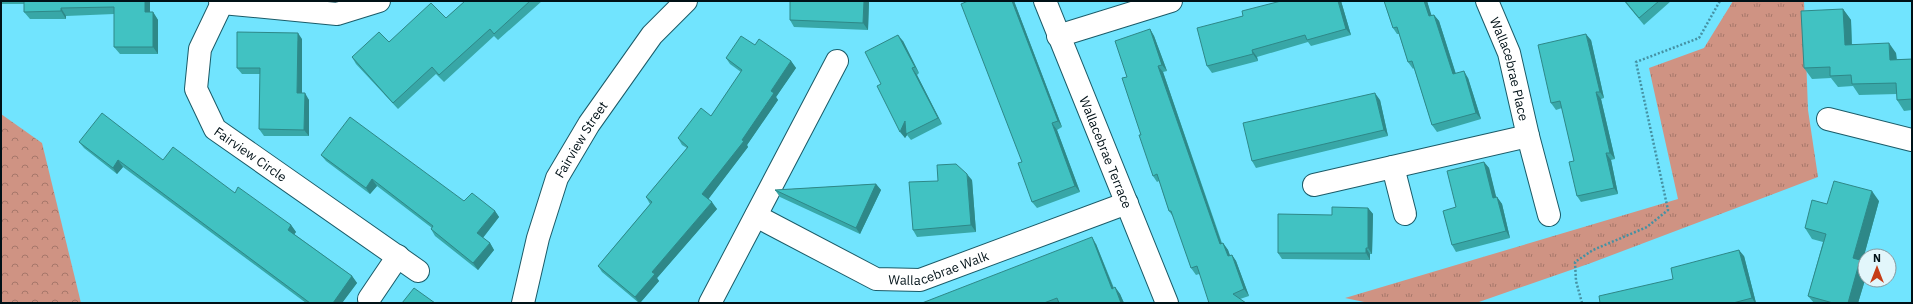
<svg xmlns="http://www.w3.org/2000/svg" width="1913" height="304" font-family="'IBM Plex Sans',sans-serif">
<defs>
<pattern id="grass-tufts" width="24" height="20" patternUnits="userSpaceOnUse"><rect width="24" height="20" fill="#cf9383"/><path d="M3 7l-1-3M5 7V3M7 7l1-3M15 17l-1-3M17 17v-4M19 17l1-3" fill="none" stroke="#a6776a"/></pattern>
<pattern id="forest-crowns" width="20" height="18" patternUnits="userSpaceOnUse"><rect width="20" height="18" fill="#cf9383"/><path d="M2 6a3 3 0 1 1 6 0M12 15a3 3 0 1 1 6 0" fill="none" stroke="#a6776a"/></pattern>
</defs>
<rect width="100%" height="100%" fill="#71e4fe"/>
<!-- grass -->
<path fill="url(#grass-tufts)" d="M1733,1H1804L1808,110L1818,177L1591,263L1476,303H1369L1345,298L1678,199L1649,68L1704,48Z"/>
<!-- forest -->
<path fill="url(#forest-crowns)" d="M1,114L42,143L81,303H1Z"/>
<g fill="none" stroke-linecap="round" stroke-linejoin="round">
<!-- minor casing -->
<g stroke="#1b5b68" stroke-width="24">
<g id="minor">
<path d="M220,1L222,3L337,14L379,1"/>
<path id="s1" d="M1045,1L1167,303"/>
<path id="s2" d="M1487,1L1509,53L1528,136L1549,215"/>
<path id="s3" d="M222,3L200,49L196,89L215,129L418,271"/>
<path d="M1058,36L1171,1"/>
<path d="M1828,119L1912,140"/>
<path d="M1393,167L1405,214"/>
<path d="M1314,185L1528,136"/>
<path id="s4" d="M756,216L876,279L920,280L1127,203"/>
<path d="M369,299L398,256"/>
<path id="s5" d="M523,303L538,238L557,178L589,124L652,35L686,1"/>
<path d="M710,303L837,61"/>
</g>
</g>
<!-- path -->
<path stroke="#4591a3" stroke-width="2.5" stroke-dasharray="2 2" stroke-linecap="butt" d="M1582,303L1576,281L1575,262L1593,250L1647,227L1668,210L1636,62L1699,38L1720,1"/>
<!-- minor -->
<use href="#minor" stroke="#fff" stroke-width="22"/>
</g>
<!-- wall -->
<path fill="#38a7a7" d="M1,1H150V12H153L158,20V54H120L114,47V14L66,16V19H30L24,12V4H1Z
M465,1H542L498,40L494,36L444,82L436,74L398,109L356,64L352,57L446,18Z
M790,1H869L868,30L794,27L790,20Z
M968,1H1014L1062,127L1057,130L1080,192L1037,208L1032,202L1022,162Z
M1281,1H1341L1351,35L1311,46L1308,42L1257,57L1258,61L1212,73L1207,66L1243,16Z
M1384,1H1427L1431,16L1434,15L1439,21L1456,74L1468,78L1481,119L1437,132L1432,125L1414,68L1413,69L1408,62L1399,34H1397L1393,28Z
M1624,1H1671L1644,25Z
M1843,9L1851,20L1852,44L1896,53L1897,59H1912V110L1904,111L1897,100V94L1859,95L1853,86L1838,87L1831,78L1812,79L1804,68Z
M1150,29L1154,36L1167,71L1163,72L1222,243H1223L1228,250L1230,255H1232L1236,261L1249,296L1240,299L1199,274L1196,275L1191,268L1174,218L1169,211L1159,181L1157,182L1153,176L1141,135L1127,77Z
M302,39V93L309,100V136H264L259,129L260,74H242L237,68Z
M1591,40L1604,98L1601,99L1615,159L1611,160L1618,194L1581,202L1577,196L1574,161L1562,108L1556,110L1551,103Z
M903,41L919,73L917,75L942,124L911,140L907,135L905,138L881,84Z
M755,45L791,61L796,68L776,97L778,100L747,145L748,147L708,199L717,209L657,278L659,281L640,303H639L602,272L598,266L650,204L646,197L687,148L682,145L678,138L711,116L741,72L730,64L726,58Z
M1380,100L1388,136L1256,168L1252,161Z
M79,142L163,160L235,193L291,225L296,232L294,234L352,276L357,283L342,303H306L123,167L117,174L84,148Z
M321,155L495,211L499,217L483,238L490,243L494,250L478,270L435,236L431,229L432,228L377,186L370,194L326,161Z
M1484,162L1489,168L1496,198L1497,197L1502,204L1510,238L1456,252L1452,245L1456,207Z
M972,180L976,232L917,237L913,230Z
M876,184L881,190L860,234L780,197L775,190Z
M1879,201L1862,263L1865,267V280L1858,303H1814L1808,296L1823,242L1812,239L1805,228L1827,204Z
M1368,208L1373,214L1372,254H1370V260L1282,259L1278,253L1332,215Z
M1096,244L1114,288L1115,287L1120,294L1124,303H922Z
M1744,256L1756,303H1600L1673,279Z"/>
<!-- shaded-wall -->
<path fill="#2e8888" d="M145,1H150V20L145,12Z
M864,1H869L868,30L863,23Z
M1012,1H1014L1062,127L1058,121Z
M1338,1H1341L1351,35L1346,29Z
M1424,1H1427L1434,23L1429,16Z
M61,8L66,16V19L61,11Z
M1843,9L1851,20L1852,56L1845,45Z
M153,12L158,20V54L153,47Z
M1434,15L1439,21L1458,81L1453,74Z
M1150,29L1154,36L1167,71L1162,65Z
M298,33L302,39V100L297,93Z
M1586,34L1591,40L1604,98L1600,92Z
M898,35L903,41L919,73L915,67Z
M1889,43L1896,53L1897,71L1890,60Z
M1252,50L1257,57L1258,61L1253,54Z
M791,61L796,68L776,97L778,100L747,145L748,147L707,201L702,194L742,140L771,91Z
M1158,66L1163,72L1224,251L1220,244Z
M912,68L917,75L942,124L938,118Z
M1464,71L1468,78L1481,119L1476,113Z
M1596,92L1601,99L1615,159L1610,153Z
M305,93L309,100V136L304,130Z
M1375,93L1380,100L1388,136L1384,130Z
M905,121L907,135L905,138L900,132Z
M1052,123L1057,130L1080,192L1075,186Z
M1606,153L1611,160L1618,194L1614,188Z
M118,160L123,167L117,174L113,168Z
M1484,162L1489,168L1498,204L1493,198Z
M967,174L972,180L976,232L971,225Z
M372,179L377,186L370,194L366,188Z
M876,184L881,190L860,234L856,228Z
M1872,191L1879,201L1862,263L1865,267V280L1858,303H1848L1853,258Z
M1497,197L1502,204L1510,238L1506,231Z
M712,202L717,209L657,278L659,281L640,303H639L635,297L652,272Z
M1368,208L1373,214L1372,254L1368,248Z
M495,211L499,217L481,240L477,233Z
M291,225L296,232L293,236L288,230Z
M1092,237L1096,244L1116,295L1112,289Z
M490,243L494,250L478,270L473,263Z
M1223,243L1228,250L1232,262L1228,256Z
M1366,248L1370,254V260L1366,253Z
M1739,250L1744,256L1756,303H1755L1752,298Z
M1232,255L1236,261L1249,296L1244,289Z
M352,276L357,283L342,303H333Z
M1115,287L1120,294L1124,303H1121Z"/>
<!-- building -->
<path fill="#41c2c2" stroke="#2e8888" d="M24,1H145V12H153V47H114V7L61,8V11L24,12Z
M465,1H530L494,34L490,29L439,75L432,67L393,103L352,57L379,32L389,42L431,3L446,18Z
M790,1H864L863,23L790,20Z
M968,1H1012L1058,121L1052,123L1075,186L1032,202L1018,163L1022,162L961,4Z
M1281,1H1338L1346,29L1307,40L1305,35L1252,50L1253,54L1207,66L1197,28L1243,16L1242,11Z
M1384,1H1424L1429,16L1434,15L1453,74L1464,71L1476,113L1432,125L1412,61L1408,62L1397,27L1393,28Z
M1625,1H1659L1639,18Z
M1843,9L1845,45L1889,43L1890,60L1912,59V99L1897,100L1896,83L1852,84L1851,75L1830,76V67L1804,68L1801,11Z
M1150,29L1162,65L1158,66L1220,244L1223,243L1228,256L1232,255L1244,289L1233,294L1246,303H1209L1197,266L1191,268L1171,211H1169L1157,174L1153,176L1139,135H1141L1122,78L1127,77L1115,41Z
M237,32L298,33L297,93H305L304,130L259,129L260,68H237Z
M1586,34L1600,92H1596L1610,153H1606L1614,188L1577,196L1569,162L1574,161L1560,101L1551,103L1538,45Z
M898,35L915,67L912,68L938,118L906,134L905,121L900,132L877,86L881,84L865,52Z
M741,36L755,45L759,39L791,61L771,91L774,93L742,140L744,141L702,194L712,202L652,272L655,274L635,297L598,266L652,202L646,197L688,147L678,138L701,108L711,116L742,70L726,58Z
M1375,93L1384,130L1252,161L1243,123Z
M102,113L163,160L173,147L235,193L238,187L291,225L288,230L352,276L333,303H310L118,160L113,168L79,142Z
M350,117L464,201L472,193L495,211L477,233L490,243L473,263L431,229L433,226L372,179L366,188L321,155Z
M1484,162L1493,198L1497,197L1506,231L1452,245L1443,211L1456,207L1447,171Z
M956,164L967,174L971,225L913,230L909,182L938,181L937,165Z
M1834,181L1872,191L1853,258L1860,260L1848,303H1833L1808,296L1826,234L1805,228L1812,200L1827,204Z
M876,184L856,228L775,190Z
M1332,207L1368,208V248H1366V253H1278V214L1332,215Z
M1092,237L1112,289L1115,287L1121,303H1059L1057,298L1044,303H922Z
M1739,250L1752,298L1733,303H1600L1599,296L1673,279L1671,268Z
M414,288L435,303H402Z"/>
<g text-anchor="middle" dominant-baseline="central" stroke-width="3" stroke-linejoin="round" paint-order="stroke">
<!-- street labels -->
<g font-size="13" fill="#001117" stroke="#e2f6fb">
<text stroke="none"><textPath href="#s2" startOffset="72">Wallacebrae Place</textPath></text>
<text stroke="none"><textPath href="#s5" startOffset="175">Fairview Street</textPath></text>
<text stroke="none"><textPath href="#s1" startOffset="163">Wallacebrae Terrace</textPath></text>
<text stroke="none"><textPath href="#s3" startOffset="179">Fairview Circle</textPath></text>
<text stroke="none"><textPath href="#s4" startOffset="200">Wallacebrae Walk</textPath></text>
</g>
</g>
<!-- border -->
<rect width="1913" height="304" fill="none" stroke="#001117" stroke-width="4"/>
<!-- north arrow -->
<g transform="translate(1877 268)"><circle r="19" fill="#e2f6fb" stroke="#889aa0"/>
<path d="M0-3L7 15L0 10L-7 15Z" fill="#c63d17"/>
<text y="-6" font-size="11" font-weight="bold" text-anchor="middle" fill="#001117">N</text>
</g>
</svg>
